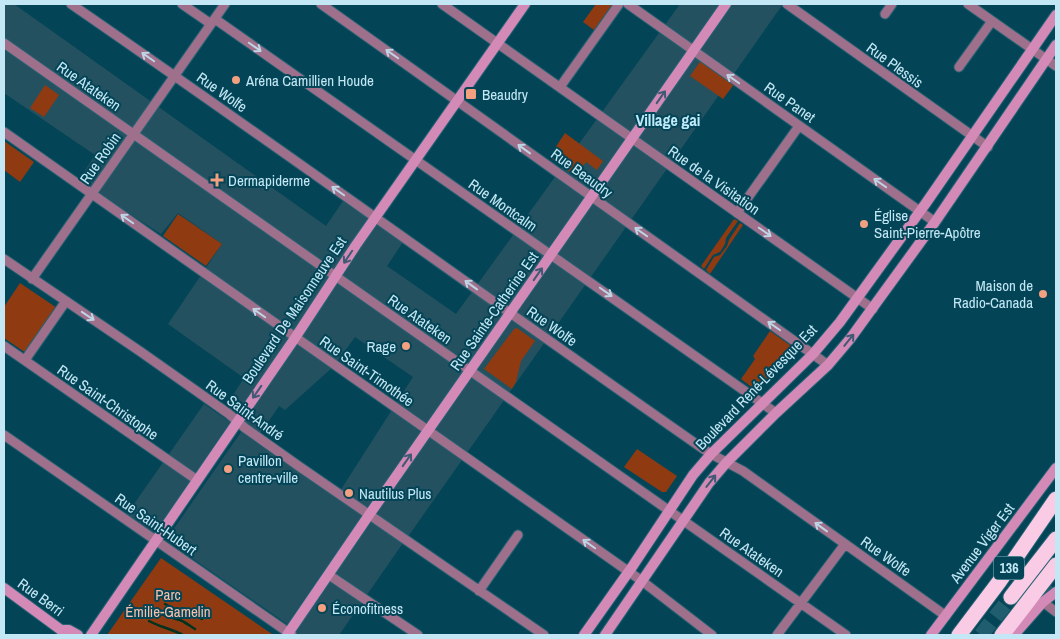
<svg xmlns="http://www.w3.org/2000/svg" width="1060" height="639" font-family="'Archivo Narrow',sans-serif">
<rect width="100%" height="100%" fill="#034557"/>
<!-- built -->
<path fill="#245160" d="M4,4H14L326,226L343,201L403,242L387,266L456,314L680,4H783L407,538L340,491L413,377L355,337L334,366L285,410L279,406L260,434L226,406L244,378L168,324L222,244L178,213L161,234L78,181L95,155L4,93Z
M204,404L230,422L155,533L127,514Z
M241,432L362,515L287,624L166,540Z
M372,521L403,543L339,635H293Z"/>
<!-- green -->
<path fill="#8f3a10" d="M596,4H613L594,30L583,22Z
M702,59L735,83L723,99L690,76Z
M45,85L59,95L44,117L30,108Z
M565,133L603,161L597,170L586,162L576,176L549,157Z
M4,141L34,162L20,182L4,170Z
M178,214L222,244L206,266L163,236Z
M734,219L738,221L726,238L725,244L720,252L713,255L704,269L701,266Z
M740,223L743,225L710,274L706,270L714,257L720,255L727,246L729,240Z
M20,283L57,308L26,353L4,338V307Z
M517,328L535,341L521,361L516,382L512,389L484,369L514,329Z
M770,331L794,348L795,354L757,391L741,379L755,359L753,356Z
M637,449L677,476L666,492H662L624,467Z
M161,558L272,634L271,635H107Z"/>
<g fill="none" stroke-linecap="round" stroke-linejoin="round">
<!-- stream -->
<path stroke="#003320" stroke-width="2.5" d="M165,604L177,610H182L191,616H196L202,619
M155,611C161,615 173,618 180,620C185,622 190,626 195,629
M149,621C160,627 172,629 183,635"/>
<!-- highway-tunnel -->
<path stroke="#205d6f" stroke-width="15" stroke-dasharray="15 8" stroke-linecap="butt" d="M1039,595L1056,578
M981,635L1011,597"/>
<!-- street casing -->
<g stroke="#266273" stroke-width="11">
<path id="street" d="M71,4C283,150 491,301 702,448L711,454L743,471L946,616
M182,4L211,24
M321,4L828,365
M442,4L873,309
M628,4L935,222
M787,4L988,147
M968,4L1056,66
M885,14L892,4
M215,19L776,413
M4,43L846,635
M959,67L992,21
M560,87L619,4
M4,132L642,581L712,635
M737,213L799,126
M4,259L141,352L229,414L245,428L300,467L544,635
M32,279L225,4
M4,346L197,480
M25,360L66,301
M4,435L292,635
M329,575L418,635
M479,591L518,535
M1043,602L1056,612
M777,635L845,544"/>
</g>
<!-- secondary casing -->
<g stroke="#266273" stroke-width="12">
<path id="secondary" d="M4,588L61,630L64,635
M61,630H69L78,635
M91,635L295,338L356,245L525,4
M287,635L369,515L726,4
M584,635L632,567L693,475L711,454L813,354L840,322L926,203L1056,15
M605,635L709,483L726,463L776,413L828,365L850,339L935,222L1056,45
M931,635L1056,468
M1014,635L1043,602L1056,592"/>
</g>
<!-- highway casing -->
<g stroke="#266273" stroke-width="17">
<path id="highway" d="M1011,597L1056,539
M959,635L999,582L1056,499
M1002,635L1056,565"/>
</g>
<!-- street -->
<use href="#street" stroke="#9e708b" stroke-width="9"/>
<!-- secondary -->
<use href="#secondary" stroke="#d38ab7" stroke-width="10"/>
<!-- highway -->
<use href="#highway" stroke="#f9cbe5" stroke-width="15"/>
</g>
<!-- one-way arrows -->
<defs><path id="oneway-shaft" d="M-6 0H5M1.5-3L5.5 0L1.5 3" fill="none" stroke-width="1.6" stroke-linecap="round" stroke-linejoin="round" transform="scale(1.25)"/></defs>
<g stroke="#bdd5e4">
<use href="#oneway-shaft" transform="translate(255 47) rotate(35)"/>
<use href="#oneway-shaft" transform="translate(392 54) rotate(-145)"/>
<use href="#oneway-shaft" transform="translate(148 57) rotate(-145)"/>
<use href="#oneway-shaft" transform="translate(733 79) rotate(-145)"/>
<use href="#oneway-shaft" transform="translate(524 149) rotate(-144)"/>
<use href="#oneway-shaft" transform="translate(880 183) rotate(-145)"/>
<use href="#oneway-shaft" transform="translate(338 191) rotate(-145)"/>
<use href="#oneway-shaft" transform="translate(127 219) rotate(-145)"/>
<use href="#oneway-shaft" transform="translate(641 232) rotate(-145)"/>
<use href="#oneway-shaft" transform="translate(765 232) rotate(35)"/>
<use href="#oneway-shaft" transform="translate(471 285) rotate(-144)"/>
<use href="#oneway-shaft" transform="translate(606 292) rotate(35)"/>
<use href="#oneway-shaft" transform="translate(259 313) rotate(-145)"/>
<use href="#oneway-shaft" transform="translate(88 316) rotate(34)"/>
<use href="#oneway-shaft" transform="translate(774 326) rotate(-145)"/>
<use href="#oneway-shaft" transform="translate(821 527) rotate(-144)"/>
<use href="#oneway-shaft" transform="translate(589 544) rotate(-145)"/>
</g>
<g stroke="#415a74">
<use href="#oneway-shaft" transform="translate(661 97) rotate(-55)"/>
<use href="#oneway-shaft" transform="translate(348 257) rotate(124)"/>
<use href="#oneway-shaft" transform="translate(538 274) rotate(-55)"/>
<use href="#oneway-shaft" transform="translate(849 340) rotate(-51)"/>
<use href="#oneway-shaft" transform="translate(257 392) rotate(125)"/>
<use href="#oneway-shaft" transform="translate(407 460) rotate(-55)"/>
<use href="#oneway-shaft" transform="translate(711 481) rotate(-52)"/>
</g>
<!-- markers -->
<g fill="#f2a07f" stroke="#034557" stroke-width="2">
<circle cx="236" cy="80" r="5"/>
<rect x="465" y="88" width="12" height="12" rx="2.5"/>
<path d="M214.5 172.5h5v5h5v5h-5v5h-5v-5h-5v-5h5z"/>
<circle cx="864" cy="224" r="5"/>
<circle cx="1043" cy="294" r="5"/>
<circle cx="406" cy="346" r="5"/>
<circle cx="228" cy="469" r="5"/>
<circle cx="349" cy="493" r="5"/>
<circle cx="322" cy="608" r="5"/>
</g>
<g text-anchor="middle" dominant-baseline="central" stroke-width="4" stroke-linejoin="round" paint-order="stroke">
<!-- shield labels -->
<rect fill="#034557" stroke="#89b6c5" stroke-width="1" x="994" y="556.5" width="30" height="23" rx="4"/>
<g font-size="14" font-weight="bold" fill="#c3e7f4">
<text x="1009" y="568">136</text>
</g>
<!-- street labels -->
<g font-size="15" fill="#c3e7f4" stroke="#034557">
<text transform="translate(895 65) rotate(36)">Rue Plessis</text>
<text transform="translate(89 86) rotate(35)">Rue Atateken</text>
<text transform="translate(222 92) rotate(35)">Rue Wolfe</text>
<text transform="translate(790 102) rotate(35)">Rue Panet</text>
<text transform="translate(100 158) rotate(-55)">Rue Robin</text>
<text transform="translate(582 173) rotate(36)">Rue Beaudry</text>
<text transform="translate(714 180) rotate(35)">Rue de la Visitation</text>
<text transform="translate(503 205) rotate(35)">Rue Montcalm</text>
<text transform="translate(294 310) rotate(-56)">Boulevard De Maisonneuve Est</text>
<text transform="translate(494 311) rotate(-55)">Rue Sainte-Catherine Est</text>
<text transform="translate(420 319) rotate(35)">Rue Atateken</text>
<text transform="translate(552 326) rotate(35)">Rue Wolfe</text>
<text transform="translate(367 371) rotate(35)">Rue Saint-Timothée</text>
<text transform="translate(756 387) rotate(-46)">Boulevard René-Lévesque Est</text>
<text transform="translate(108 402) rotate(35)">Rue Saint-Christophe</text>
<text transform="translate(245 410) rotate(36)">Rue Saint-André</text>
<text transform="translate(156 524) rotate(35)">Rue Saint-Hubert</text>
<text transform="translate(982 543) rotate(-53)">Avenue Viger Est</text>
<text transform="translate(752 552) rotate(35)">Rue Atateken</text>
<text transform="translate(886 556) rotate(35)">Rue Wolfe</text>
<text transform="translate(41 597) rotate(36)">Rue Berri</text>
</g>
<!-- poi labels -->
<g font-size="15" fill="#c3e7f4" stroke="#034557" text-anchor="start">
<text x="246" y="80">Aréna Camillien Houde</text>
<text x="482" y="94">Beaudry</text>
<text x="228" y="180">Dermapiderme</text>
<text x="874" y="215">Église<tspan x="874" dy="17">Saint-Pierre-Apôtre</tspan></text>
<text x="1033" y="285" text-anchor="end">Maison de<tspan x="1033" dy="17">Radio-Canada</tspan></text>
<text x="396" y="346" text-anchor="end">Rage</text>
<text x="238" y="460">Pavillon<tspan x="238" dy="17">centre-ville</tspan></text>
<text x="359" y="493">Nautilus Plus</text>
<text x="332" y="608">Éconofitness</text>
</g>
<!-- park labels -->
<g font-size="15" fill="#fac0a9" stroke="#034557">
<text x="168" y="594">Parc<tspan x="168" dy="17">Émilie-Gamelin</tspan></text>
</g>
<!-- neighbourhood labels -->
<g font-size="16" font-weight="bold" fill="#bfeafa" stroke="#034557">
<text x="668" y="120">Village gai</text>
</g>
</g>
<!-- border -->
<rect width="1060" height="639" fill="none" stroke="#c3e7f4" stroke-width="10"/>
</svg>
